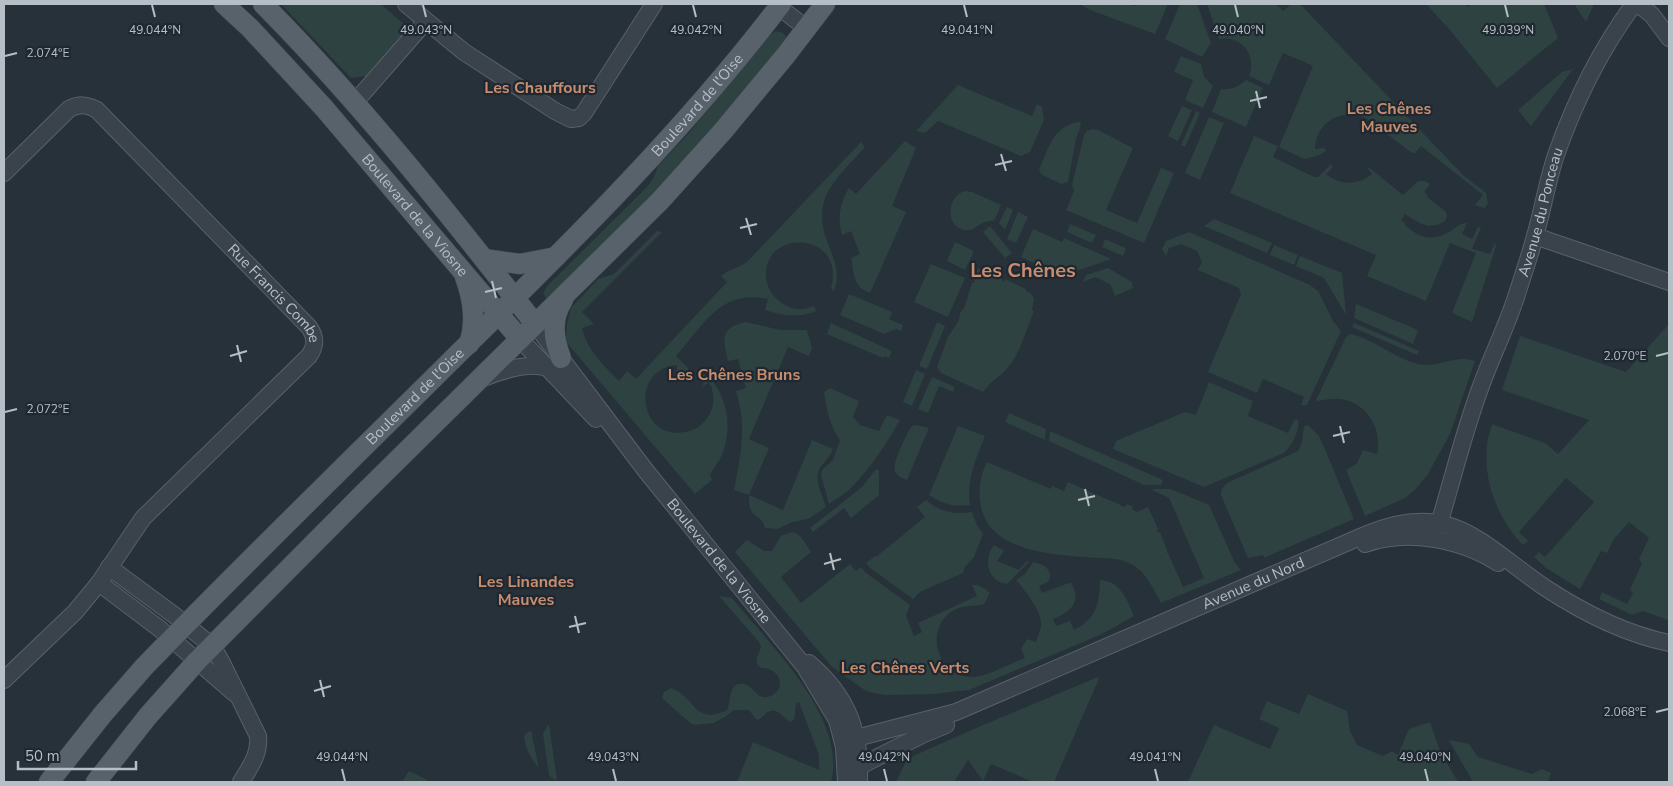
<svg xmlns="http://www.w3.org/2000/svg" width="1673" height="786" font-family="'Nunito Sans',sans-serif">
<rect width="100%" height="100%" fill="#26313a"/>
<!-- green -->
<path fill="#2e4241" d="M281,4H381L409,29L366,76L351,78Z
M1080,4H1130L1136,6L1137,4H1168L1155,34L1090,10Z
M1180,4H1197L1211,43L1202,57L1165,39Z
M1207,4H1276L1283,11L1291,4H1300L1464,176L1486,193L1488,204L1484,208L1475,205L1483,195L1421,146L1415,153H1412L1366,118C1342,108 1316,121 1315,149L1325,148L1326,151L1317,156L1304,159L1279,147L1313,66L1283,53L1269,85L1249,76C1257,55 1242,35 1219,39Z
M1426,4H1465L1468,7L1472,4H1544L1558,38L1497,88L1449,29Z
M1574,4H1594L1586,22Z
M776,31L783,33L787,38L786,44L673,174L569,279L546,298L543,294L547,286L646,188L653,179L658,166L688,134L771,34Z
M1181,56L1201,64L1204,77L1213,86L1203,108L1185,100L1193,80L1174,72Z
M1573,69L1531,126L1518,110L1562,72Z
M1246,80L1263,88L1246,127L1212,112L1221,89C1231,90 1238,87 1246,80Z
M958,85L1032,116L1037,104L1042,107L1044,120L1030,152L1021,156L938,121L925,133L916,131Z
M1182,106L1192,110L1178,141L1168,136Z
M1196,111L1200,113L1185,147L1181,145Z
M1209,117L1224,123L1200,180L1185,173Z
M1077,122H1080L1081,125L1076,139L1068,182L1061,184L1041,174L1039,170C1048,149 1052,128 1077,122Z
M1092,129L1098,130L1133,148L1106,210L1137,223L1161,168L1174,173L1144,243L1066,210L1074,191L1072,185L1084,135L1087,131Z
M1254,136L1278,146L1273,157L1314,177H1318L1331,164L1333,167L1326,174C1341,186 1358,185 1372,174L1366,167L1371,169L1403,195L1418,181H1425L1430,184L1424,192L1427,194V197L1446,212L1447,216L1445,221L1437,225L1428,226L1421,224L1405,214L1401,220L1405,223V225C1419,238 1432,242 1449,232C1456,228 1459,223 1467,223L1462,234L1472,239L1478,227L1481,228L1472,249L1490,254L1495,243L1496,246L1472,322L1452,313L1476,253L1450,243L1426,301L1367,276L1376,255L1230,193Z
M905,141L916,148L892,206L906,212L870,293C853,287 854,273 851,258L860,254L851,231L842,235C837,218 840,203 849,188L856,194Z
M861,142L865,147C852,162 834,178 826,196C810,235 847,258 834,291L831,288C847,232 763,227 766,277C767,286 771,294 778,300C788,310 802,311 814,306L816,311C799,318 783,316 765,310L768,299C720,289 704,325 676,356L689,369L679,376L677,375V365C629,369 639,441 685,432C695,431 704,424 709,415C715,405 715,392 709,382L700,389L704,384L696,376L697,374C707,373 711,379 716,386C729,406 731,432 722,455C719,462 713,468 710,475L712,480L695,494L567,343L566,337L567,324L571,308L598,279L614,274L657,231L662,232L582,312L594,324L582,328C588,351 602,364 619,381L627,371L636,379L727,282L721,276C729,269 739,268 747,262Z
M965,191L972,192L1001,205L994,221C981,218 974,235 961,229C944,222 949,195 965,191Z
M1007,207L1013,210L1005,230L999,223Z
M1018,212L1028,217L1016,243L1007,239Z
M1214,219L1272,243L1267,253L1204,226Z
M1070,224L1096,235L1092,243L1067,232Z
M990,226L1012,253L1005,258L983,232Z
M1033,229L1062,242L1064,238L1111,259C1096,264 1069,276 1053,272L1021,257Z
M1189,232L1310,285L1318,291L1333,321L1341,331L1307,405H1301L1304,397L1263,379L1257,393L1208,372L1241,294L1239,288L1198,270L1202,262L1197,251L1181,244L1169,248L1166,256L1162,249L1166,241Z
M1105,239L1126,248L1123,256L1102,247Z
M955,242L974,251L965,270L947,261Z
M1274,245L1298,255L1294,265L1270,255Z
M1300,256L1342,273L1346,315L1324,278L1296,266Z
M931,264L965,278L948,317L914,302Z
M978,268L1002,279V281H1004L1005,279L1026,289V291L1032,294L1034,300L1032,310L1034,311C1027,328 1021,350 1010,365C1002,376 990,381 983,392L941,373L937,367L948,337L959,320L960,313L965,306L972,283H974L975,281L973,280Z
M1108,268L1132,282L1133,288L1115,296L1110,284L1095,277L1083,282L1086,275Z
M849,294L892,312L889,319L903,325L901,331L896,329L884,334L840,315Z
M1356,304L1418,330L1413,344L1354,318Z
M746,322L780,330H807L812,348L809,356L788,347L749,439L769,448L749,495L783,510L812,440L833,449C829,459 823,462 819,470C814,480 823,497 826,507L810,518L790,523L778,529L765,528C760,510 748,522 749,495L734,490C741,454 747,427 736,391L746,388L738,359L728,361C723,340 719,328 746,322Z
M937,322L945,326L927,369L919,366Z
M831,323L892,351L889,358L884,356L883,358L827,334Z
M1354,323L1419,351L1417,355L1352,327Z
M1669,324V620H1668L1643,611L1632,615L1599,599L1602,592L1627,604L1633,593L1630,590L1642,563L1639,559L1649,538L1629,522L1614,539L1607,553L1601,551L1580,589L1546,568L1534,557L1539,552L1545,557L1594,502L1566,478L1519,532L1528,541L1523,545C1499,521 1483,482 1487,447C1487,439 1490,432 1492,424L1545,443L1558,454L1589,420L1502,390L1520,336L1626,372Z
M1350,334C1374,339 1394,358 1418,364C1439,369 1454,354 1475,361L1450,434L1428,474L1414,491L1405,498L1365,516L1346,470L1357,463L1363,450L1377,454C1383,428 1366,403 1341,399C1333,398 1325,400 1317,401L1316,400L1346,337Z
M916,370L925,374L912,406L903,402Z
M932,377L955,387L953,392L939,386L928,413L918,409Z
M1209,382L1253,401L1248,416L1288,433L1295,419L1298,420C1301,429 1291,447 1284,453L1204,487L1113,449L1116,441L1185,412L1196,415Z
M830,388L859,401L853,417L860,425L879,431L887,415L900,420C886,444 871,468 851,488C845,494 836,499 829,504L821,475L822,470L833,460L840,440C829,425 827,410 824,392Z
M1009,413L1046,429L1045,440L1005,422Z
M917,425L929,428L907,480C903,478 898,477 896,473C890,466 905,439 909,430L912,426Z
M1308,425L1319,436L1324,447L1354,519L1266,557L1264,558L1263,555L1248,558L1221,495C1221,489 1223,487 1227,483L1298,451L1302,442L1304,426Z
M958,426L985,436C976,459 966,480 970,505C953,507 943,504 929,495Z
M1050,431L1163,480L1161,485H1144L1049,441Z
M987,462L1051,489L1052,486L1064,491L1068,482L1125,507L1127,504L1133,507L1132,509L1137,512L1148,507L1158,529L1157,530L1158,533L1160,532L1167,550V553H1168L1183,587L1204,578L1169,498L1152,490L1153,489H1171L1209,505L1235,563L1241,570L1161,603C1153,588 1146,572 1131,564C1116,556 1098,559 1082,557C1049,554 996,550 983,514C977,496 979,478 987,462Z
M876,469L879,470V495L851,518L844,508L813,532L810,528L862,487Z
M926,500C940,512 954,515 972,512L977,525L983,534L974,557L965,567L963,573L920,592L913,599L870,568L866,563L875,556L876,557L925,517L917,507Z
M792,532C801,534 806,544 811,552L781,577L801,603L850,564L856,571L861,567L865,572L910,605L906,616L914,636L922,632L918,623L977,596L972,585C979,584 985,589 990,593L984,604C973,607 962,604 951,612C923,632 939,679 974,677C991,675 1009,664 1025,658L1021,649L1027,639L1036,642C1037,638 1040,630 1041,627C1044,614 1024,589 1016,580L1025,574L1033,562C1044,564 1053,569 1049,581L1039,586L1042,593L1069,583H1071C1083,602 1070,612 1053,619L1056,626L1070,621L1074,630C1097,618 1099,604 1100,580C1121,581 1127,600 1134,616L1102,634L969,690L933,694L886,695L873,693L866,691L832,667L735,552L747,540L764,551H772L781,536Z
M994,545L1004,551L997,561L1019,570L1027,561L1029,562L1007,584C987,582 983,559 994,545Z
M719,596L732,598C768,643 848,718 831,782H737L753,742L819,770V755L799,702L796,704L794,720L790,722C784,718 778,707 768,712C764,714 763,718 758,720L755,718L749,710H734L725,717L714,723L694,725L689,722L662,698L664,692L671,688C696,697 694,726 727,710C731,702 728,691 736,685C753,679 753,699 767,697C784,695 786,669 761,668C752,661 759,655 761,647L759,642Z
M1098,677V681L1054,782H1033L991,764L983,781L968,760L954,782H896L905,763L913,756L976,728Z
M1308,694L1347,711L1350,731L1357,745L1383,756L1392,751L1398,755L1409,729L1430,722L1440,751L1458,782H1188L1214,725L1270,749L1279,728L1259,719L1267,701L1299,714Z
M549,724L557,780L551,778L549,775L543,734Z
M529,731L533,733L532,736L539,768C531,759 525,748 524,736Z
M1449,740L1469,744L1478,757L1532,774L1542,769L1551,773L1548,782H1473Z
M409,771L431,782H402Z"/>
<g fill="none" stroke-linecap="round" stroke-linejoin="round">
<!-- minor casing -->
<g stroke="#586169" stroke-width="18">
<g id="minor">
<path d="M406,4L464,52L555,111L571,119L579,118L584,113L654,4"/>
<path d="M1638,4L1652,15L1669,38"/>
<path d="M779,7L806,28"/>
<path d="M355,102L426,21"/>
<path id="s1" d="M4,173L69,109C79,104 86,104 97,110L309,327C316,337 316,346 309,356L143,518L99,583L75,612L4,680"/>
<path d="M1535,236L1669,282"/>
<path id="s2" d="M535,324L646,471L805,667L837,720L844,747L846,782"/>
<path d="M520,339L596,419"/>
<path d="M481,379C497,372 530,361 547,368"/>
<path id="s3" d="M1431,531L1439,524C1453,478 1464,431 1481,386C1492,355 1507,326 1517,294C1523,275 1530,255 1535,236C1543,209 1547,182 1556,155C1575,101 1600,50 1634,4"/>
<path d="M1365,544C1407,529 1461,539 1498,563"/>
<path d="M109,567L174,615L212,646L221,661L258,736C260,754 250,767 241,782"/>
<path d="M99,583L160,629L234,693"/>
<path d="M809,663C848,696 861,732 859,782"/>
<path id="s4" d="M844,747L854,740L864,736L956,712L1367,534C1451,499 1481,544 1544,587C1582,612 1625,634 1669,643"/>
<path d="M845,762L855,765L864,764L924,734L946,725"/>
</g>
</g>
<!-- major casing -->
<g stroke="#434c54" stroke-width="21">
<g id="major">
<path id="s5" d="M224,4L250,28L324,108L520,339"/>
<path d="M263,4C362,104 449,214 535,324"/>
<path d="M484,259L520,264L556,257"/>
<path d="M465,277C473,299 477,321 469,344"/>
<path d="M561,358C553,337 551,319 563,300"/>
<path id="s6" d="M49,782L103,714L144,667C250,558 360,451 468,344C578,236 688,126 781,4"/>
<path d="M96,782L148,716L197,661L363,494L660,201L723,131L786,55L825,4"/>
</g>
</g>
<!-- minor -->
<use href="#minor" stroke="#3a434b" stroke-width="16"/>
<!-- major -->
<use href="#major" stroke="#58626b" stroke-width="20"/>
</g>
<!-- ticks -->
<path fill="none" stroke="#b6bec6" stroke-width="2" d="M152,5L155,17M423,5L426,17M693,5L696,17M964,5L967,17M1235,5L1238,17M1505,5L1508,17M5,56L17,53M1256,91L1260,108M1250,101L1267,97M1001,154L1006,171M995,165L1012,161M746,218L751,235M740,228L757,224M492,281L496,298M485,292L502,288M237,345L241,362M230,356L247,351M1656,356L1668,353M5,412L17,409M1340,426L1344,443M1333,436L1350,432M1085,489L1089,506M1078,500L1095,496M830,553L834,570M824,564L841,559M575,616L579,633M569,627L586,623M320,680L324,697M314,691L331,686M1656,712L1668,709M342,769L345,781M613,769L616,781M884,769L887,781M1155,769L1158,781M1425,769L1428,781"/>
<g text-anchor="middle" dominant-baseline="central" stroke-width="4.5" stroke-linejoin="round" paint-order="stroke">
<!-- street labels -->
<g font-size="15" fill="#b6bec6" stroke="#1f2830">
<text stroke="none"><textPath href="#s6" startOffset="938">Boulevard de l'Oise</textPath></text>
<text stroke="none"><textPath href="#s3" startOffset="339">Avenue du Ponceau</textPath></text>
<text stroke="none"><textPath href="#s5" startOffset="285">Boulevard de la Viosne</textPath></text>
<text stroke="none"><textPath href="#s1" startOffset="376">Rue Francis Combe</textPath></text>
<text stroke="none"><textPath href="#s6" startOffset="532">Boulevard de l'Oise</textPath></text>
<text stroke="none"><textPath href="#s2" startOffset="300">Boulevard de la Viosne</textPath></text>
<text stroke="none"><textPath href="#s4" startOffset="442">Avenue du Nord</textPath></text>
</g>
<!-- neighbourhood labels -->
<g font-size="16" font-weight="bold" fill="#c88d6f" stroke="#1f2830">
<text x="540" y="88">Les Chauffours</text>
<text x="1389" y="109">Les Chênes<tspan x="1389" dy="18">Mauves</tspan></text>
<text x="734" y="375">Les Chênes Bruns</text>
<text x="526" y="582">Les Linandes<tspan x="526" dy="18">Mauves</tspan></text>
<text x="905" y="668">Les Chênes Verts</text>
</g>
<!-- district labels -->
<g font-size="20" font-weight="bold" fill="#c88d6f" stroke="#1f2830">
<text x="1023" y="270">Les Chênes</text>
</g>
</g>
<g font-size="12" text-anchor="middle" fill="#b6bec6" stroke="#1f2830" stroke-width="4.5" stroke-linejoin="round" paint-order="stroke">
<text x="155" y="34">49.044°N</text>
<text x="426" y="34">49.043°N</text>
<text x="696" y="34">49.042°N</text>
<text x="967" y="34">49.041°N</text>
<text x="1238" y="34">49.040°N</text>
<text x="1508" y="34">49.039°N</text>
<text x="48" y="57">2.074°E</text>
<text x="1625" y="360">2.070°E</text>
<text x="48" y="413">2.072°E</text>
<text x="1625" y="716">2.068°E</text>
<text x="342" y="761">49.044°N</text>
<text x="613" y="761">49.043°N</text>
<text x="884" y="761">49.042°N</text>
<text x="1155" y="761">49.041°N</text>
<text x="1425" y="761">49.040°N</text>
</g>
<!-- border -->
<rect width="1673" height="786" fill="none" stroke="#b6bec6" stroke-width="10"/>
<!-- scale -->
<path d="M18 761v8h118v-8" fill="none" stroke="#b6bec6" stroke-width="2.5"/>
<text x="25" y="761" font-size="15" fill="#b6bec6" stroke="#1f2830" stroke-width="4" paint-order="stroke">50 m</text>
</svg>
